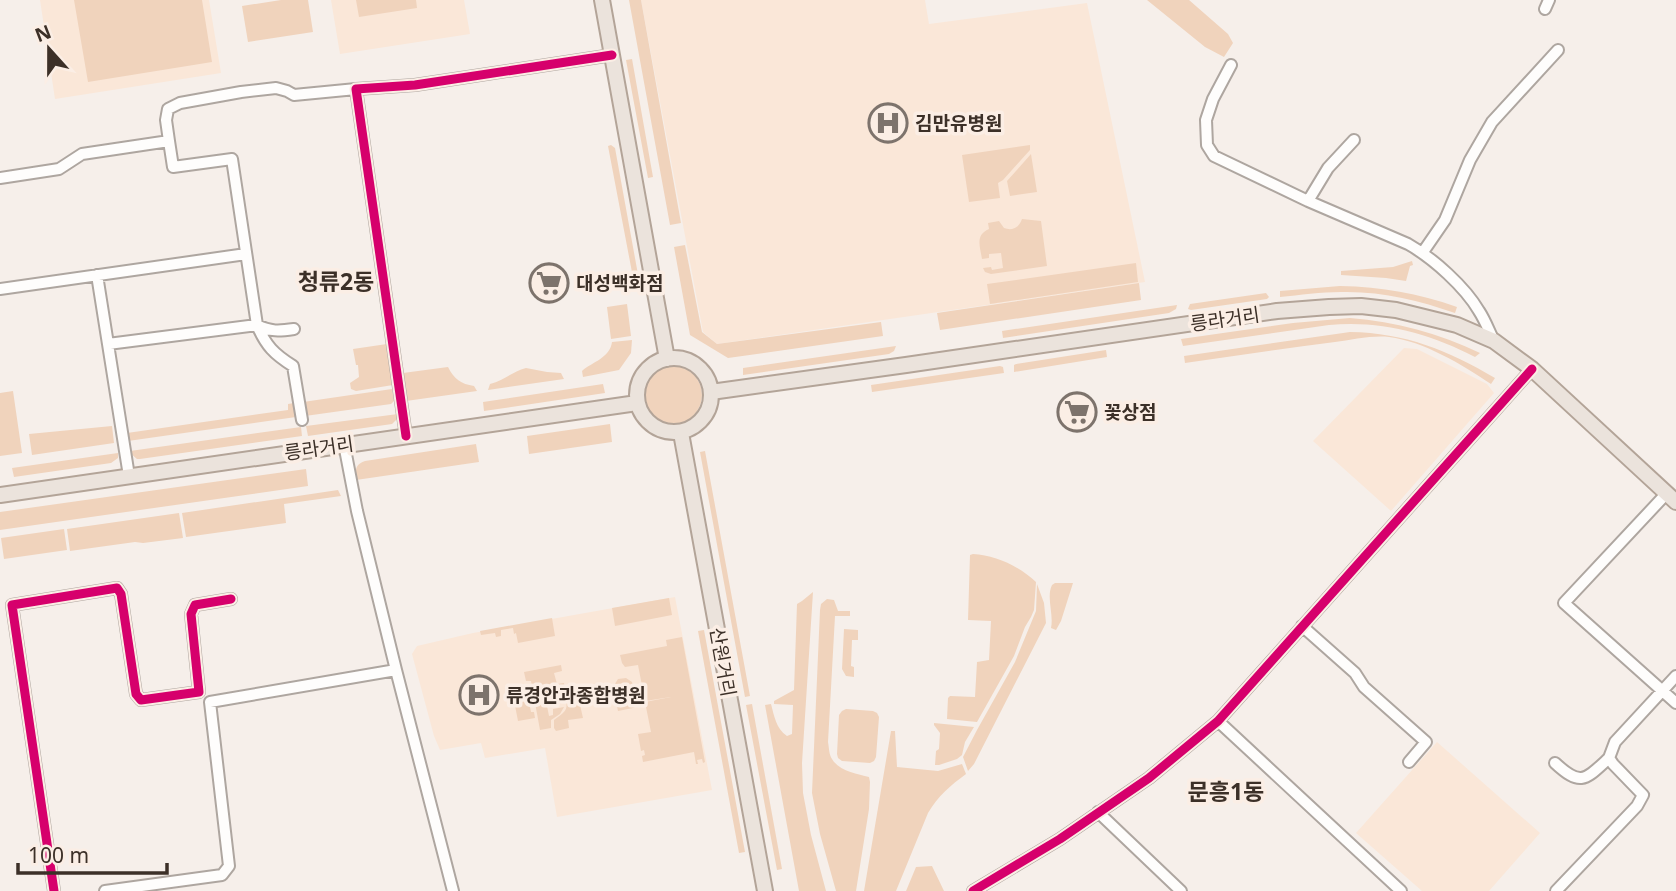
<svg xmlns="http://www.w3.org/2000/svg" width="1676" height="891" font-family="'Noto Sans','Noto Sans KR',sans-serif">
<rect width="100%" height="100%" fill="#f6efea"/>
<!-- built -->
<path fill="#fae7d8" d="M40,0H209L221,73L55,99Z
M331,0H464L470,34L340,54Z
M641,0H925L929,24L1087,3L1145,282L717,344L703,332Z
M1404,348L1417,349L1487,384L1494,393L1391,511L1313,441Z
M675,597L712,790L557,817L545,748L485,758L481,743L440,750L434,736L412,654L417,646L473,633Z
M1437,742L1540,833L1489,891H1422L1356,833Z"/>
<!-- green -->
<path fill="#f0d3bc" d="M74,0H202L212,62L88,82Z
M281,0H308L313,32L248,42L242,6Z
M356,0H416L417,8L359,17Z
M629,0H641L681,223L670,225Z
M1147,0H1189L1228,34L1233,43L1224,57L1205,47Z
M632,59L653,177L648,178L626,60Z
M611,145L615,148L639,280L638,285L635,288L608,146Z
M1030,145V150L1003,180L998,183L1000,198L969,202L962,155Z
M1031,154L1037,192L1010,196L1007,181Z
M1022,219L1041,221L1047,266L991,274L985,272L983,268L991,267L992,270L1003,268L1001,253L989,254V258L982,259C980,246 975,235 989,229L988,223L999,221L1004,228C1012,231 1019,228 1022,219Z
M685,245L702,332L717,344L881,322L883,336L728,358L690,335L674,247Z
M1412,261L1413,265L1410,266L1406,281L1386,278L1341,275V271L1393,267Z
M1136,263L1138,282L990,304L987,284Z
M1139,283L1141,300L940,330L937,313Z
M1340,286C1383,287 1417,293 1457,307L1455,313C1418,300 1381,291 1341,292C1321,292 1300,295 1280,297V291Z
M1266,293L1269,297L1267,299L1191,310L1188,309L1190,304Z
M627,304L631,336L611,339L607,307Z
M1177,305L1176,309L1169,313L1003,338L1002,331Z
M1350,318C1396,322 1439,333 1480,353L1475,357C1429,333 1380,320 1329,325L1183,346L1181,339L1293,323Z
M1350,332C1405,333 1448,350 1495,378L1491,384C1463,365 1423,341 1389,337C1373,335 1351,340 1335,342C1285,348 1235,356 1185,363L1184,356Z
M632,340L631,353L619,370L583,377L582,371C592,362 610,358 612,342Z
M387,344L393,385L356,391L351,389L350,383L359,377L358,365H356L353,349Z
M896,346L894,351L889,354L743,375V368Z
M1106,350L1107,357L1014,372V365L1016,364Z
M1000,366L1003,367L1004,373L872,392L871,385Z
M644 395a29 29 0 1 1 58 0a29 29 0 1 1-58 0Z
M448,367C454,379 461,384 474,386L477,391L406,401L403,373Z
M526,368L547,372L561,373L564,379L488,390L490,384C505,380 513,371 526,368Z
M603,384L605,393L484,411L483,402Z
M392,389L394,401L391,404L305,416L303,402Z
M13,391L22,453L0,456V393Z
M294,403L296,417L128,441L127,433L288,410V404Z
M398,414L397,419L392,424L308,436L306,426Z
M610,424L612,442L529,454L527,436Z
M112,426L114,443L32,455L29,434Z
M301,427L302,436L140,459H137L130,453V451Z
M476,444L479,462L356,480C355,471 355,464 365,461Z
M705,451L750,696L745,697L700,452Z
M118,453V458L111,463L14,477L12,468Z
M306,469L308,486L0,530V512Z
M338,490L341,496L284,504L286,523L186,537L182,513Z
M179,513L183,538L143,543L135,542L70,551L67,529Z
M64,529L67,550L4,559L1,538Z
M973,554C996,555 1020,567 1036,582L1034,610L1031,617L1025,627L1014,656L977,722L947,719L948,698L950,696L975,697L977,662L989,660L991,621L968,620L970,555Z
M1055,583H1073L1061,621L1056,630L1051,628C1054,614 1046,597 1052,585Z
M1037,584L1044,603L1046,623L974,764L968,771L963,757L977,730L1015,662L1036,611Z
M813,592L802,763L803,793L811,835L826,891H799L765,705L771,704C774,715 776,729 787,736L792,734L793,705L774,704V701L794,690L797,604L802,601Z
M669,598L672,615L615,626L612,608Z
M827,599L834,600L838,611H850V616H835L828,742C829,747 829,755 832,759C839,771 857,774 869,777L870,782L869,809L856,891H836L820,834L812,793L820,610L821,604Z
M552,618L555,636L518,643L516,633L514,634L513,628L501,630V636L496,637L495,633L481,635L480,631Z
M844,629L858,630V640H852L851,666L854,667V677L846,676L842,669Z
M704,630L745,852L739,853L698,631Z
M682,637L705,762L703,763L702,759L697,760L698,764H696L694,752L643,762L642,756L645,755L644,750L641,751L638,734L651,732L645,702L671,697L645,701L638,665L625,667L622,663L620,655L667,646L666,640Z
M561,665L562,671L554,673L557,684L564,683L565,688L561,689L563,703L555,705L553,694L545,696L549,716L553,715V709L564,707L560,714L551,720V728L540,730L531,681H526L524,672Z
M626,678L632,682L637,706L633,708L618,711L613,687L618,679Z
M526,684H528L531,701L529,702L531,712H534L535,718L518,721L512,690L526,687Z
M574,687L581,692L586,693L578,696L583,718L568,720L569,728L556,731L554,728V720C568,710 568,710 565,692L569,691L568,688Z
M752,704L782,869L777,870L746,705Z
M846,709L873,711L877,713L879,717L876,757L874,761L870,763L842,761L838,758L837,754L839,715L842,711Z
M934,723L974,727L965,742L962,755L957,759L939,765H935L936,751L939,749L940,733L934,725Z
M891,731H895L897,767L938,771L962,764L966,774C951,785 938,796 928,813L896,891H864Z
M932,866L944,891H906L916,867Z"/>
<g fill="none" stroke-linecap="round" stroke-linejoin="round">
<!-- minor casing -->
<g stroke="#aea6a0" stroke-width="14">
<path id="minor" d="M1545,9L1549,0
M1231,65L1213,99L1206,120L1207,145L1214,156L1308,201L1408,244C1433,258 1465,287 1479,311C1485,320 1489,331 1494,341
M169,141L166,120L168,109L180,103L241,92L276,88L287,91L294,95L356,89
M0,178L59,169L82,154L169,141L173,167L232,159L257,325C266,346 274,354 293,366L302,420
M1308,201L1328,168L1354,140
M1423,252L1445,220L1470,160L1492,122L1558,50
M97,275L129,476
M0,289L246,254
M108,344L257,325C270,332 280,331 294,329
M406,436L356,89L415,85L612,55
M344,444L357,511L396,670L453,891
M1667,493L1564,603L1676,703
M1302,626L1355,673L1364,687L1426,742L1409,762
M1218,721L1401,891
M1555,763C1581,787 1585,780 1609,758
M1098,812L1181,891
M54,891L12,605L117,588L121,594L136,694L141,700L199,692L191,614L195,605L231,599
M105,891L222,875L229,866L210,702L396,670
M973,891L1060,839L1149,778L1218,721L1532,369
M1556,891L1637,806L1643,795L1613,764L1609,758L1615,742L1676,676"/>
</g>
<!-- major casing -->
<g stroke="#b3a498" stroke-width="18">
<path id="major" d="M602,0L667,359
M637 395a37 37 0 1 1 74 0a37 37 0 1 1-74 0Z
M711,392L906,365L1277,311L1329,307L1361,306L1396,310L1457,325L1494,341L1532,369L1676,502
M681,433L765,891
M0,495L637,403"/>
</g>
<!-- minor -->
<use href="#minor" stroke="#fefdfc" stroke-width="10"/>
<!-- major -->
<use href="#major" stroke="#ebe3dc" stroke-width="14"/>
<!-- cycleway casing -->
<g stroke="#fbeee5" stroke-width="13">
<path id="cycleway" d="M406,436L356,89L415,85L612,55
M54,891L12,605L117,588L121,594L136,694L141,700L199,692L191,614L195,605L231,599
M973,891L1060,839L1149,778L1218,721L1532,369"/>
</g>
<!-- cycleway -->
<use href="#cycleway" stroke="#d6006c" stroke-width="9"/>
</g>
<!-- icons -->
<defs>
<g id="hospital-ring" transform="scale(2.0125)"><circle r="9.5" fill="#fbeee5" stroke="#7d736c" stroke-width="1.5"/><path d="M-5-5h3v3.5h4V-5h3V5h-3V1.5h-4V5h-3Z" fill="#7d736c"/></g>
<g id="supermarket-ring" transform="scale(2.0125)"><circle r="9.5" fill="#fbeee5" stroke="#7d736c" stroke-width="1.5"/><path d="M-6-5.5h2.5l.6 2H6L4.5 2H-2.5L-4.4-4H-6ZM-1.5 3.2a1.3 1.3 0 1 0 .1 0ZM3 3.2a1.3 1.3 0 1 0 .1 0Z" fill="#7d736c"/></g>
</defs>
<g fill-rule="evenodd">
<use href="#hospital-ring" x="888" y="123"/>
<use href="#supermarket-ring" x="549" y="283"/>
<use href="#supermarket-ring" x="1077" y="412"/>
<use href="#hospital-ring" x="479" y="695"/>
</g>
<g text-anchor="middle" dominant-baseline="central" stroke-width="7" stroke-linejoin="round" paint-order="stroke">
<!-- poi labels -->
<g font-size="19" font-weight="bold" fill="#3c3028" stroke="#fbeee5" text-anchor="start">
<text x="915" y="123">김만유병원</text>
<text x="576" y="283">대성백화점</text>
<text x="1104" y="412">꽃상점</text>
<text x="506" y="695">류경안과종합병원</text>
</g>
<!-- street labels -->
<g font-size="19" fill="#3c3028" stroke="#fbeee5">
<text transform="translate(1225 319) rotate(-8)">릉라거리</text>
<text transform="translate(319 448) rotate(-8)">릉라거리</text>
<text transform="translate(723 662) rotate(80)">산원거리</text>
</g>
<!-- quarter labels -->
<g font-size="23" font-weight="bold" fill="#3c3028" stroke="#fbeee5">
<text x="336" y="281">청류2동</text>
<text x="1226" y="791">문흥1동</text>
</g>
</g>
<!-- north arrow -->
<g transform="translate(49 49) rotate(339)" stroke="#fbeee5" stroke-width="5" paint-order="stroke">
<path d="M0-5L12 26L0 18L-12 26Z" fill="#3c3028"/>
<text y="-10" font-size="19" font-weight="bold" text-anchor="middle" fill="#3c3028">N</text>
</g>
<!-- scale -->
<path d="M18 863v10h149v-10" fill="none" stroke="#3c3028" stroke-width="3.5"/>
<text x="28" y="863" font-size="21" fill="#3c3028" stroke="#fbeee5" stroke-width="5" paint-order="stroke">100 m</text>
</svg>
